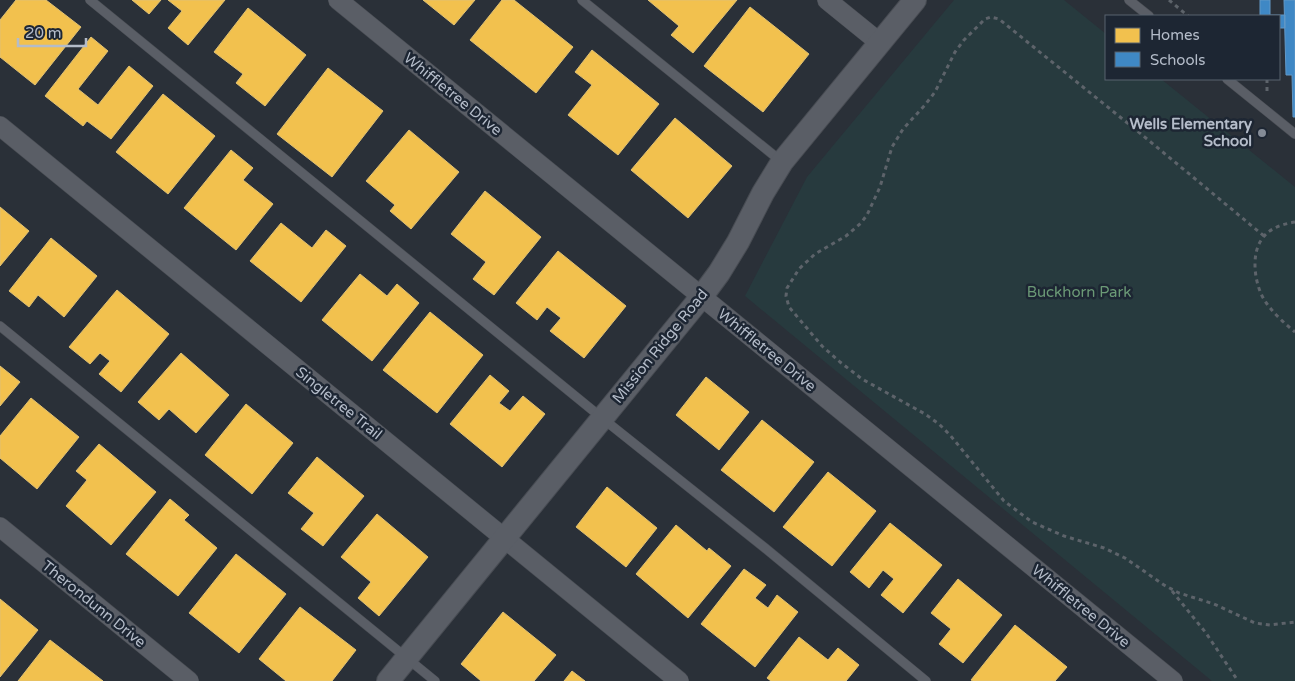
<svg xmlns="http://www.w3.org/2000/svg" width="1295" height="681" font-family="'Varela Round',sans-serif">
<rect width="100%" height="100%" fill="#2a3038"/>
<!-- green -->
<path fill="#273a3e" d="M954,0H1064L1106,34V79H1161L1295,187V681H1212L745,296L807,177Z"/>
<!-- homes -->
<path fill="#f2c14e" stroke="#dfc073" d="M16,0H46L81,27L35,85L0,57V20Z
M132,0H161L149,14Z
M168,0H225L188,45L168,28L182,11Z
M423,0H475L454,25Z
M502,0H514L573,47L536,93L470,40Z
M648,0H737L693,53L671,35L679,26Z
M750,7L809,54L763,112L704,66Z
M248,8L306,55L265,106L236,83L243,74L214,52Z
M91,37L108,51L78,89L98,105L129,66L153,86L111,139L87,121L83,126L45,96Z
M592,50L659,104L618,155L568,115L592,85L575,72Z
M328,68L383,111L332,177L277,134Z
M163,94L215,136L168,194L116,152Z
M675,118L732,166L688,218L631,170Z
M409,130L459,172L411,229L390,211L395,205L366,181Z
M231,150L253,168L243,180L273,204L236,250L184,208Z
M485,191L541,237L494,295L473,279L486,262L451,234Z
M0,207L29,231L0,266Z
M281,223L312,248L326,230L346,246L301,302L250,261Z
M51,238L97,276L64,317L38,295L29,307L9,291Z
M558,251L626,306L584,358L550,331L561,318L547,307L537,320L516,303Z
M360,274L387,296L397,284L419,303L372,361L322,320Z
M117,290L169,334L121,392L99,374L110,361L100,353L90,364L69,347Z
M430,312L483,355L437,413L383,370Z
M181,353L229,395L196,433L169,409L159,420L138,402Z
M0,366L20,382L0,406Z
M490,375L509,391L499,403L510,411L523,396L545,414L502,467L450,424Z
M706,377L749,412L719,450L676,415Z
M31,398L79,437L37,489L0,458V436Z
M246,404L293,443L252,494L205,455Z
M762,420L814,462L774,512L721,470Z
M99,444L156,492L111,545L66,506L87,480L76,471Z
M317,457L364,496L323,546L301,529L314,513L288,493Z
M828,472L876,511L832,566L783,527Z
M607,487L657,528L626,567L576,527Z
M170,499L189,515L184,520L217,548L178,596L126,554Z
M377,514L428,557L379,616L358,598L371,582L341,557Z
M890,523L942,565L903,613L881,595L894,579L883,570L869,588L850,572Z
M676,525L707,551L709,548L731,566L688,618L636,574Z
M236,554L286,594L239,653L189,613Z
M744,569L766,585L755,598L768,608L777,595L798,612L755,667L701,624Z
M958,579L1002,615L963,663L939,644L951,629L931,613Z
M0,599L38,630L0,677Z
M300,607L356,650L332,681H286L259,659Z
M503,612L556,655L534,681H481L461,664Z
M1015,625L1067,667L1055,681H973L971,680Z
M799,637L828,660L838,648L859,665L846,681H771L767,678Z
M50,640L103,681H18Z
M572,671L585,681H564Z"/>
<!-- schools -->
<path fill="#3f88c5" stroke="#6298c6" d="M1260,0H1270V15H1285V28H1279V16H1244H1260Z
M1284,0H1295V117H1293L1292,75H1286Z"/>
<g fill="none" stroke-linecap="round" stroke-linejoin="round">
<!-- service casing -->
<g stroke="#484c53" stroke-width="10">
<path id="service" d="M90,0L602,418L765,548L926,681
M582,0L782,162
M1129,0L1149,16
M1227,79L1295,134
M0,326L435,681"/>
</g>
<!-- minor casing -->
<g stroke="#484c53" stroke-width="20">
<path id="minor" d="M338,0L1173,681
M827,0L880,43
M0,126L679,681
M0,527L189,681"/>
</g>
<!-- tertiary casing -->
<g stroke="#484c53" stroke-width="24">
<path id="tertiary" d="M388,681L702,296L719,273L738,242L763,193L782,162L915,0"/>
</g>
<!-- path -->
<path stroke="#5d636a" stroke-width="3" stroke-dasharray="4 4" stroke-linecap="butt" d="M1169,0L1188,16
M1267,79V93
M1295,222C1283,224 1269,228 1262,239C1250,255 1255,286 1265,301C1273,313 1284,323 1295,332
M1264,236L1141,134L999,19L991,17L985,19L964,40L955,52L935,92L925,105L903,129L892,147L880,187L867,215L861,223L846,236L815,254L799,269L787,288L786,296L789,307L822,346L840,362L862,379L925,414L939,424L950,435L1004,501L1032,522L1064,536L1104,548L1125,558L1164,585L1179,593L1214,604L1255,623L1270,625L1295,622
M1172,591L1206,633L1238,681"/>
<!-- service -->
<use href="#service" stroke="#5a5e66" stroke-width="9"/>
<!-- minor -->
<use href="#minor" stroke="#5a5e66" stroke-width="19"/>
<!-- tertiary -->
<use href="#tertiary" stroke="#5a5e66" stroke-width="22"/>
</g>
<!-- markers -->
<circle fill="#848b96" stroke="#1d2633" stroke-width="2" cx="1262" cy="133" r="5"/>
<g text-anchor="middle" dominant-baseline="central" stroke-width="5" stroke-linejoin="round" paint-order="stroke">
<!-- street labels -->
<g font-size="15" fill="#b4bcc9" stroke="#1d2633">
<text transform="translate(453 94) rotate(39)">Whiffletree Drive</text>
<text transform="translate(660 346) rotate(-51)">Mission Ridge Road</text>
<text transform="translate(767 350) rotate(39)">Whiffletree Drive</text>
<text transform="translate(339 403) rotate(39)">Singletree Trail</text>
<text transform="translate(94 604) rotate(39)">Therondunn Drive</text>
<text transform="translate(1081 606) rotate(39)">Whiffletree Drive</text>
</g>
<!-- poi labels -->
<g font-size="15" font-weight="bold" fill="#b4bcc9" stroke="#1d2633" text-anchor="end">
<text x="1252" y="124">Wells Elementary<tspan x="1252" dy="17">School</tspan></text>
</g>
<!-- park labels -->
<g font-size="15" fill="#6b9a76" stroke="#1d2633">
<text x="1079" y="292">Buckhorn Park</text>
</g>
</g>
<!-- legend -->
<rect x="1105" y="15" width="175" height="65" fill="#1d2633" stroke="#59626f"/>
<rect x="1115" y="28" width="25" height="15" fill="#f2c14e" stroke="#59626f"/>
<text x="1150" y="40" font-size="15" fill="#b4bcc9">Homes</text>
<rect x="1115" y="52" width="25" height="15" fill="#3f88c5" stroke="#59626f"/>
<text x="1150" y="65" font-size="15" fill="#b4bcc9">Schools</text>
<!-- scale -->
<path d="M18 38v8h68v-8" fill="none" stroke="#b4bcc9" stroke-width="2.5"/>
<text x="25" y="38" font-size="15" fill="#b4bcc9" stroke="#1d2633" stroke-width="4" paint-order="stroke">20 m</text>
</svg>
